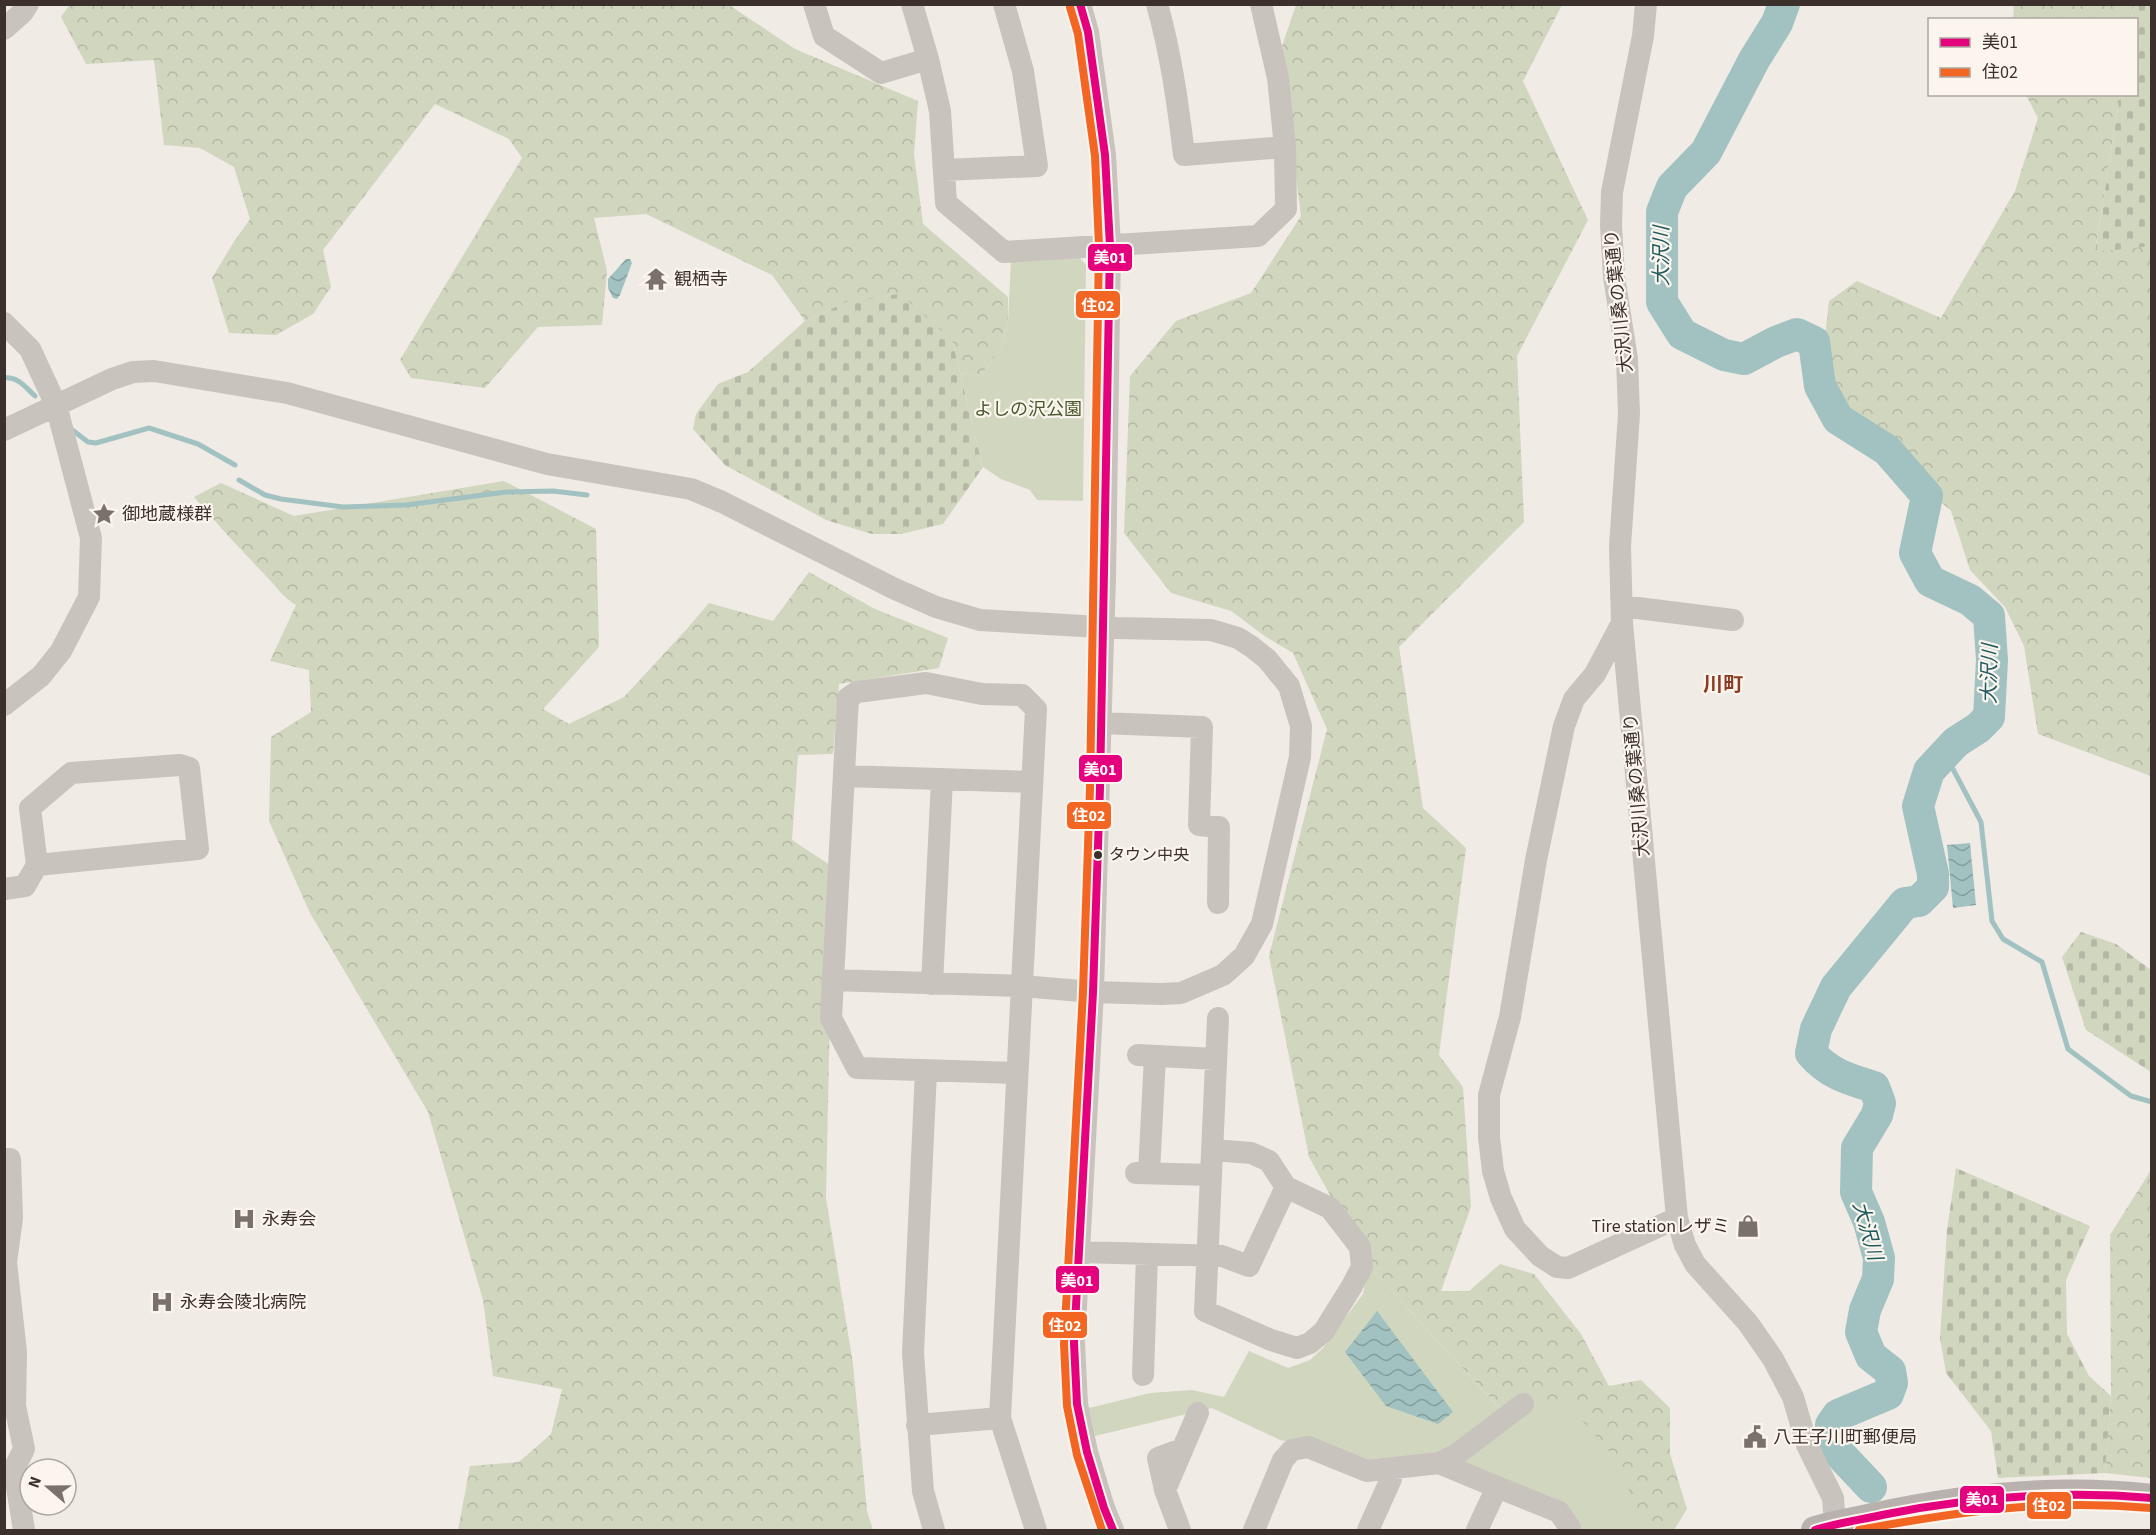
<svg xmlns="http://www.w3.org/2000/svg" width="2156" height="1535" font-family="'Source Sans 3','Noto Sans JP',sans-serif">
<defs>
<pattern id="forest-crowns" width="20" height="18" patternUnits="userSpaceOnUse" patternTransform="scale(1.5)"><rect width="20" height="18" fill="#d1d6bf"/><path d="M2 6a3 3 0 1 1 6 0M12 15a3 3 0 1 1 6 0" fill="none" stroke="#b4b8a4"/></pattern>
<pattern id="cemetery-stones" width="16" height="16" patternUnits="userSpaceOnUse" patternTransform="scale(1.5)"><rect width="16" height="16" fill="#d1d6bf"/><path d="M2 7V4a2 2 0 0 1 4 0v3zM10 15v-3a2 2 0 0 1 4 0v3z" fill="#b4b8a4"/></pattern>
<pattern id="water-waves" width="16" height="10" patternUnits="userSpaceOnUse" patternTransform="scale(1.5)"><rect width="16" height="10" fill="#a1c2c1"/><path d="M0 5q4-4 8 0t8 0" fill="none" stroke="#849e9d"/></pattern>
</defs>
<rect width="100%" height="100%" fill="#f0ebe5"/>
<!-- forest -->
<path fill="url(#forest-crowns)" d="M70,4L729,5L795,49L918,101L914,154L923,224L1008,297V322L1002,346L981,376L960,373L952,340L849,301L805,321L772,275L646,214L594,218L607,271L602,325L538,327L485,388L411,378L400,360L522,158L509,139L435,104L323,250L331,287L313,314L276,335L229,333L212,278L233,243L250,219L234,167L200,148L164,145L154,60L86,64L61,17Z
M1296,5H1562L1523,81L1588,220L1517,356L1524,522L1399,647L1423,808L1466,848L1439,1055L1463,1087L1471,1207L1441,1291H1469L1500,1264L1534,1274L1581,1334L1609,1386L1641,1380L1670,1408V1454L1687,1509L1674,1530H1611L1369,1266L1309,1157L1269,956L1327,729L1293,653L1266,637L1231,611L1171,593L1124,533L1130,376L1176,321L1251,293L1301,216L1280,52Z
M2014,5H2134L2132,19L2013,20Z
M2026,95H2120L2095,251L2151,246V776L2038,734L2024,646L2005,607L1970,570L1951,511L1834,405L1824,345L1829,301L1857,281L1941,318L2015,191L2038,118Z
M504,481L596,529L599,647L543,709L569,724L624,697L685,631L709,603L773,621L809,572L875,609L948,638L939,668L839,684L833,754L798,755L792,840L833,867L826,1198L853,1364L867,1511L873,1530H458L470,1466L519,1462L551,1434L562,1389L493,1376L483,1300L428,1112L310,913L269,821L271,737L311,712L309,670L270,661L296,605C281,596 278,588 266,576C241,550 217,524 194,497L221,483L294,516Z
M2151,1170V1478L2105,1473L2111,1396L2110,1235Z"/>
<!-- cemetery -->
<path fill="url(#cemetery-stones)" d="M2134,5H2151V246L2095,252L2120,95L2136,94V20L2132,19Z
M900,294L952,340L983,467L943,524L901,534H872L826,520L725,465L693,429L696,414L718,384L748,372L805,321L849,301Z
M2081,932L2116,944L2151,970V1072L2086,1030L2062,957Z
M1956,1168L2090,1226L2066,1280L2067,1334L2089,1376L2111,1396L2105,1473L1998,1478L1991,1431L1946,1373L1940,1338L1947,1230Z"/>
<!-- park -->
<path fill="#d1d6bf" d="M1080,258L1086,265L1083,501L1037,500L1030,490L1001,479L983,467L960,373L981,376L1002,346L1008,322L1011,261Z
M1369,1266L1498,1407L1563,1399L1624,1468L1634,1515V1530H1576L1439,1461L1369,1470L1311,1446L1280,1440L1212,1408L1095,1436L1089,1408L1150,1393L1192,1390L1224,1397L1249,1351L1288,1368L1310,1360L1323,1348L1363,1294Z"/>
<!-- water -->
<path fill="url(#water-waves)" d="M626,259H630L632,263L620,295L617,299L613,298L608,288V279Z
M1970,843L1976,905L1953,908L1947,845Z
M1377,1311L1453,1412L1438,1424L1386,1406L1345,1352Z"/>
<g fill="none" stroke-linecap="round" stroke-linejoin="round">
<!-- stream -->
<path stroke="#a1c2c1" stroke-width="5" d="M4,378C18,376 26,388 35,396
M71,429L88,442L96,443L149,428L198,444L235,465
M239,480L265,495L281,499L343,507L406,505L506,492L553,491L587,495
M1945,754L1981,822L1992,921L2003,939L2042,962L2068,1049L2131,1096L2152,1102"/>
<!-- river -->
<path stroke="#a1c2c1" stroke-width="32" d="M1784,4L1777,23L1754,60L1706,152L1672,187L1662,212V302L1682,334L1724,355L1744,359L1776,342L1797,334L1814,342L1820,386L1838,419L1887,450L1927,496L1915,553L1930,581L1970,600L1989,616L1992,660L1989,717L1978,728L1956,742L1929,771L1918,806L1933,874V887L1919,901L1905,903L1836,987L1816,1029L1811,1053C1829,1074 1848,1079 1874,1087L1880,1103L1877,1115L1857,1148L1856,1192L1869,1222L1879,1258L1878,1279L1865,1310L1861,1332L1871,1356L1890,1371L1892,1383L1888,1394L1838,1415L1831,1425L1837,1451L1871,1487"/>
<!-- minor -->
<path stroke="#c9c3be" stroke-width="22" d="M814,4L824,36L881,73L928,59
M912,4L928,59L940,111L946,203L1004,252L1258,236L1286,209L1285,147L1278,78L1261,4
M1080,4L1088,32L1105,155L1110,246L1105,578
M1157,4C1171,54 1178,104 1184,155L1285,147
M1646,4L1643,36L1612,192L1611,225L1614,277L1627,359L1629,414L1620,546L1622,623L1677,1218L1685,1245L1695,1264L1748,1323L1773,1359L1793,1397L1807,1445L1833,1498L1835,1524L1832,1530
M4,29L23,12L28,4
M944,170L1037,166L1023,71L1004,4
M4,323L30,349L56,405L91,538L89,597L61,651L41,676L4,705
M4,430L112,379L133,372L154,371L287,393L547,464L691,489L722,502L895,589L936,607L980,620L1116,628L1211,630L1238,638L1252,647L1267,659L1289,686L1301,726L1300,757L1262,924L1244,956L1223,975L1181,993L1161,994L1093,992L1022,986L832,980
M1622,606L1733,620
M1622,623L1595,674L1574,699L1564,726L1536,860L1510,1017L1489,1095V1137L1493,1171L1501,1198L1515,1229L1540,1256L1557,1267L1568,1268L1677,1218
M1102,671L1093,992L1074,1343L1077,1404L1087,1452L1104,1508L1113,1530
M1101,723L1202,727L1199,825L1219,827L1218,903
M844,776L1032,782
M4,889L25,886L37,865L30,808L71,773L180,765L189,768L198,849L37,865
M932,984L942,780
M1138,1055L1216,1059
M926,1071L913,1353L923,1491L934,1530
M1016,1073L857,1068L831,1018L848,698L857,692L926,683L982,694L1022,695L1036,709L1000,1418L1036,1530
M1213,1150L1251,1153L1269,1161L1286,1187L1330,1208L1360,1247L1362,1267L1352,1286L1324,1331L1310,1343L1297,1348L1271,1340L1205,1311L1218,1018
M4,1159H10L12,1218L6,1262L16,1352L15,1406L24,1449L14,1469L24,1530
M1136,1173L1211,1175
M1149,1173L1155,1056
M1081,1252L1222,1256L1249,1266L1286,1187
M1143,1375L1147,1254
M917,1425L1000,1418
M1439,1463L1457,1454L1523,1404
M1497,1487L1559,1512L1570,1528V1530
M1165,1490L1158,1458L1182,1449
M1180,1530L1165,1490L1198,1413
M1254,1530L1283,1460L1292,1450L1308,1447L1367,1471L1439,1463L1497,1487L1477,1530
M1368,1530L1391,1479L1392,1469"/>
<!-- major -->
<path stroke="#b8b1ad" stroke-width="28" d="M1815,1530C1834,1524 1854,1521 1873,1517C1964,1497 2059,1487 2152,1498"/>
<!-- minor-bridge -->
<path stroke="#c9c3be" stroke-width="22" d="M1102,671L1105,578"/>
<!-- bus-1 casing -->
<g stroke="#fbf5ee" stroke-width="12">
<path id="bus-1" d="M1080,4L1088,32L1105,155L1110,246L1100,788L1093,992L1074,1343L1077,1404L1087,1452L1104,1508L1113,1530
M1815,1530C1837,1523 1860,1520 1882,1515C1972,1497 2060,1490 2152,1498"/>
</g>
<!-- bus-2 casing -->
<g stroke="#fbf5ee" stroke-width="12">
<path id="bus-2" d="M1070,7L1078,34L1095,156L1099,246L1090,788L1083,992L1064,1344L1067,1406L1077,1455L1102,1530
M1859,1530C1961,1511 2046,1499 2151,1508"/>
</g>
<!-- bus-1 -->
<use href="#bus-1" stroke="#e5007d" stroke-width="8"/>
<!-- bus-2 -->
<use href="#bus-2" stroke="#f26522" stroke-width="8"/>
</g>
<!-- icons -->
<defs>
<g id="temple-bare" transform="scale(1.8)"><path d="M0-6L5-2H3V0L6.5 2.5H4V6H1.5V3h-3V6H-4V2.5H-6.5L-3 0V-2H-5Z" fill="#7a716c" stroke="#fbf5ee" stroke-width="2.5" paint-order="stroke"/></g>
<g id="sight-bare" transform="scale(1.8)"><path d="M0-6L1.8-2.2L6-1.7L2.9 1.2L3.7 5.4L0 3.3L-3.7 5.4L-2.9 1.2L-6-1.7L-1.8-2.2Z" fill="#7a716c" stroke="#fbf5ee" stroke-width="2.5" paint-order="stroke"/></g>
<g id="hospital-bare" transform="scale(1.8)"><path d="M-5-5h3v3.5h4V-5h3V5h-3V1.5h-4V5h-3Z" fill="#7a716c" stroke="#fbf5ee" stroke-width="2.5" paint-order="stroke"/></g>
<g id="shop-bare" transform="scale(1.8)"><path d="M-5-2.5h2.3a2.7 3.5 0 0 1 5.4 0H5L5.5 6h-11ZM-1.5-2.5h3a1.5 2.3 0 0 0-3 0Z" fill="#7a716c" stroke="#fbf5ee" stroke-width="2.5" paint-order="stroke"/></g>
<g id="civic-bare" transform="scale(1.8)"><path d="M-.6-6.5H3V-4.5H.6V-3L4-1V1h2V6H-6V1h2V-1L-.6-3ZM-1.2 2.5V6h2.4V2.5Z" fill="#7a716c" stroke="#fbf5ee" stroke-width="2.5" paint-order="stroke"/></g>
</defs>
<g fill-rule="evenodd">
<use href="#temple-bare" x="656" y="279"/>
<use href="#sight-bare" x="104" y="514"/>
<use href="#hospital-bare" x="244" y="1219"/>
<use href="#shop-bare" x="1748" y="1226"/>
<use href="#hospital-bare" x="162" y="1302"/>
<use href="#civic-bare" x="1755" y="1437"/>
</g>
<!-- markers -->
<circle fill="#3b302b" stroke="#fbf5ee" stroke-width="2" cx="1098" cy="855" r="5"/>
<g text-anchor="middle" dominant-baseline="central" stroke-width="4.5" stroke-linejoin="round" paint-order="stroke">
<!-- bus labels -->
<g font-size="16" fill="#3b302b" stroke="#fbf5ee" text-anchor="start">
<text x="1109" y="855">タウン中央</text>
</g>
<!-- poi labels -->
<g font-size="18" fill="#3b302b" stroke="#fbf5ee" text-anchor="start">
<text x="674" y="279">観栖寺</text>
<text x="122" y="514">御地蔵様群</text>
<text x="262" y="1219">永寿会</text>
<text x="1730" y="1226" text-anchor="end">Tire stationレザミ</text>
<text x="180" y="1302">永寿会陵北病院</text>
<text x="1773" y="1437">八王子川町郵便局</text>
</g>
<!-- street labels -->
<g font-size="18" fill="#3b302b" stroke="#fbf5ee">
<text transform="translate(1619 301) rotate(-96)">大沢川桑の葉通り</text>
<text transform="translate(1637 785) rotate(-95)">大沢川桑の葉通り</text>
</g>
<!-- park labels -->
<g font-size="18" fill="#4a5a2e" stroke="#fbf5ee">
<text x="1028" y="409">よしの沢公園</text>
</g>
<!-- water labels -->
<g font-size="20" font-style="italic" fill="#1f5a5e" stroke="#fbf5ee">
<text transform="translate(1662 256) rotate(-90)">大沢川</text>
<text transform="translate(1990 674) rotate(-89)">大沢川</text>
<text transform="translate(1867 1231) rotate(74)">大沢川</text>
</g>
<!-- neighbourhood labels -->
<g font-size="20" font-weight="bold" fill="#8c3b22" stroke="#fbf5ee">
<text x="1723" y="685">川町</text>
</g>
</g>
<g stroke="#fbf5ee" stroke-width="2">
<rect x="1087" y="243" width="46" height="29" rx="6" fill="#e5007d"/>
<rect x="1075" y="290" width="46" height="29" rx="6" fill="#f26522"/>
<rect x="1078" y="754" width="45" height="29" rx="6" fill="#e5007d"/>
<rect x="1066" y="801" width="46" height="29" rx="6" fill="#f26522"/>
<rect x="1055" y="1265" width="45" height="29" rx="6" fill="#e5007d"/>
<rect x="1042" y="1311" width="46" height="28" rx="6" fill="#f26522"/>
<rect x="1959" y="1485" width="46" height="29" rx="6" fill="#e5007d"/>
<rect x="2026" y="1491" width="46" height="29" rx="6" fill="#f26522"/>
</g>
<g font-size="16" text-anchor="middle" font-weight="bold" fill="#fff">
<text x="1110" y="263">美01</text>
<text x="1098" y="311">住02</text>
<text x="1100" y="775">美01</text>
<text x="1089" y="821">住02</text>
<text x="1077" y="1286">美01</text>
<text x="1065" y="1331">住02</text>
<text x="1982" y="1505">美01</text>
<text x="2049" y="1511">住02</text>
</g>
<!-- border -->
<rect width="2156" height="1535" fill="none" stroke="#3b302b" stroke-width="12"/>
<!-- legend -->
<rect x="1928" y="18" width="210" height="78" fill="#fbf5ee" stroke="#aea6a0" stroke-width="1.5"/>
<rect x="1940" y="38" width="30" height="9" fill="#e5007d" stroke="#aea6a0" stroke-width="1.5"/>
<text x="1982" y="48" font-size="18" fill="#3b302b">美01</text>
<rect x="1940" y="68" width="30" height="9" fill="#f26522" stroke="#aea6a0" stroke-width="1.5"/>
<text x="1982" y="78" font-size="18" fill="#3b302b">住02</text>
<!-- north arrow -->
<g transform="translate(48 1487) rotate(290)"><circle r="28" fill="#fbf5ee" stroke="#aea6a0" stroke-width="1.5"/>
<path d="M0-4.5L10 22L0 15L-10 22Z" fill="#7a716c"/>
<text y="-9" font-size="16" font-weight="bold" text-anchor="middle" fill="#3b302b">N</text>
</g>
</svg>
